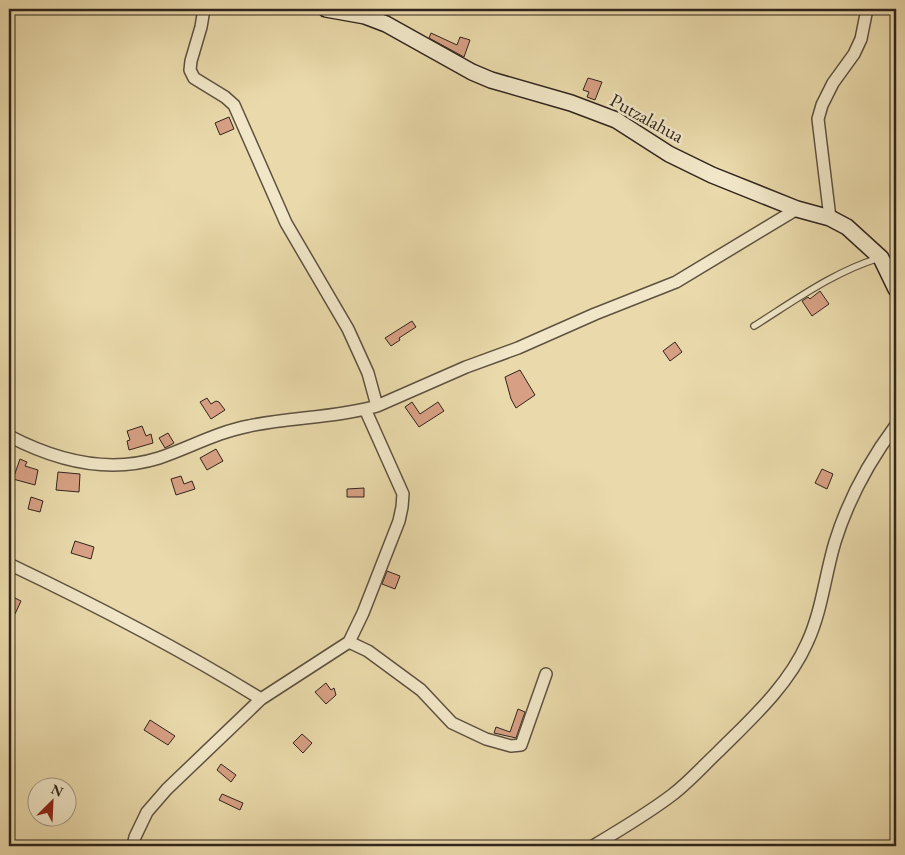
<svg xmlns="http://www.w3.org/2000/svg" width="905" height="855" font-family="'EB Garamond',serif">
<rect width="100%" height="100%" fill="#eadaab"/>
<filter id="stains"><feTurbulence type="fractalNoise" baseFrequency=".004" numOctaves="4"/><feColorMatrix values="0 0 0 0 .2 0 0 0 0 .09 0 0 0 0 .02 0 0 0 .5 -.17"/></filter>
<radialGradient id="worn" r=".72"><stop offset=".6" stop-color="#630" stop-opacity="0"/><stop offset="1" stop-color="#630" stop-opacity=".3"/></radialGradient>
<!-- building -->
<path fill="#d7a084" stroke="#30241d" d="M431,33L457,45L460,37L470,40L464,57L429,38Z
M588,78L602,82L595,100L587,97L589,92L583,90Z
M229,117L234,129L220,135L215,123Z
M820,291L829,304L812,316L802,301L808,297L810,299Z
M412,321L416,327L399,338L400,340L391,346L385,338Z
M675,342L682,352L670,361L663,351Z
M520,370L535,395L516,408L511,399L505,377Z
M207,398L211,404L216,401L219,402L225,410L211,419L200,402Z
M412,402L420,414L438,402L444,411L419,427L405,407Z
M142,426L146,436L151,434L153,443L129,450L127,441L130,440L127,431Z
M168,433L174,443L165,448L159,438Z
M216,449L223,461L207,470L200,458Z
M20,459L27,462L25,466L38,470L35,485L13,479Z
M822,469L833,474L827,489L815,483Z
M58,472L80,474L79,492L56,490Z
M181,476L184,484L192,481L195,489L176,495L171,479Z
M364,488V497H347V489Z
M31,497L43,501L40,512L28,509Z
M75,541L94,547L91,559L71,553Z
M387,571L400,576L395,589L382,584Z
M9,595L21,601L15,614L9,611Z
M326,683L331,690L334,688L336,695L326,704L315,692Z
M518,709L525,712L516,738L494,733L496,727L510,732Z
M150,720L175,736L168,745L144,730Z
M302,734L312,743L303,753L293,743Z
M221,764L236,775L231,782L217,770Z
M222,794L243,803L240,810L219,800Z"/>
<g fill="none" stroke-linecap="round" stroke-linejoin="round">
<!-- lane casing -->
<g stroke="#5e5240" stroke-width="8">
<path id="lane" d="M754,326C794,301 833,272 879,258"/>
</g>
<!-- street casing -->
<g stroke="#5e5240" stroke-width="14">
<path id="street" d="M204,9L201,27L191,61L190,70L194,78L225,97L234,105L286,223L348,329L368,373L377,406
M830,218L818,119L822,105L833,83L854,54L861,39L867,9
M9,436C55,460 108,474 159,458C189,448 217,432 249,426C291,417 335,418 377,406L466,367L518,348L595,314L676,282L797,209
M9,564C95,605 180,649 261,699
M349,642L368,651L421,690L452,723L486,739L511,746L521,745L546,674
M133,846L135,837L147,812L167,789L261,699L349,642L363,613L399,521L402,507L403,494L365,409
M593,846C620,830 647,814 672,795C689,782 704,765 719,751C751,719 788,686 807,643C822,611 825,575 835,542C848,500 870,460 896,425"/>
</g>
<!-- secondary casing -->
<g stroke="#30241d" stroke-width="18">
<path id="secondary" d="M326,9L365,16L386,24L472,72L491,80L571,103L616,120L669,154L712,175L797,209L830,218L847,227L881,258L896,289"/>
</g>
<!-- lane -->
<use href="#lane" stroke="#f1e7c8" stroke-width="5.5"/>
<!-- street -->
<use href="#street" stroke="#f1e7c8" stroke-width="11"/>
<!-- secondary -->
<use href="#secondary" stroke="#f1e7c8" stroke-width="15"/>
</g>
<g text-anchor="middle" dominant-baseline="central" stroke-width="5" stroke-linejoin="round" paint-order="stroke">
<!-- street labels -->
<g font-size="19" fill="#30241d" stroke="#f1e7c8">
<text transform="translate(647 118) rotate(29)">Putzalahua</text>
</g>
</g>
<!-- margin -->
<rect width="905" height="855" fill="none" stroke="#eadaab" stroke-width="30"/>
<rect x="10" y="10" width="885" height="835" fill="none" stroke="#30241d" stroke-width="2.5"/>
<rect x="15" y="15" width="875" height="825" fill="none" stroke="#30241d"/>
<!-- north arrow -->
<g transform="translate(52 802) rotate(24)"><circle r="24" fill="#f1e7c8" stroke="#a49984"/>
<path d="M0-4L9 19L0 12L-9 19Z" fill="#8f2418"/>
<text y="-8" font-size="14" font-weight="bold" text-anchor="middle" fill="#30241d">N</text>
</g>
<rect width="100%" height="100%" filter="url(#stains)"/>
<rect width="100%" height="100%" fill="url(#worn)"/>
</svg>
